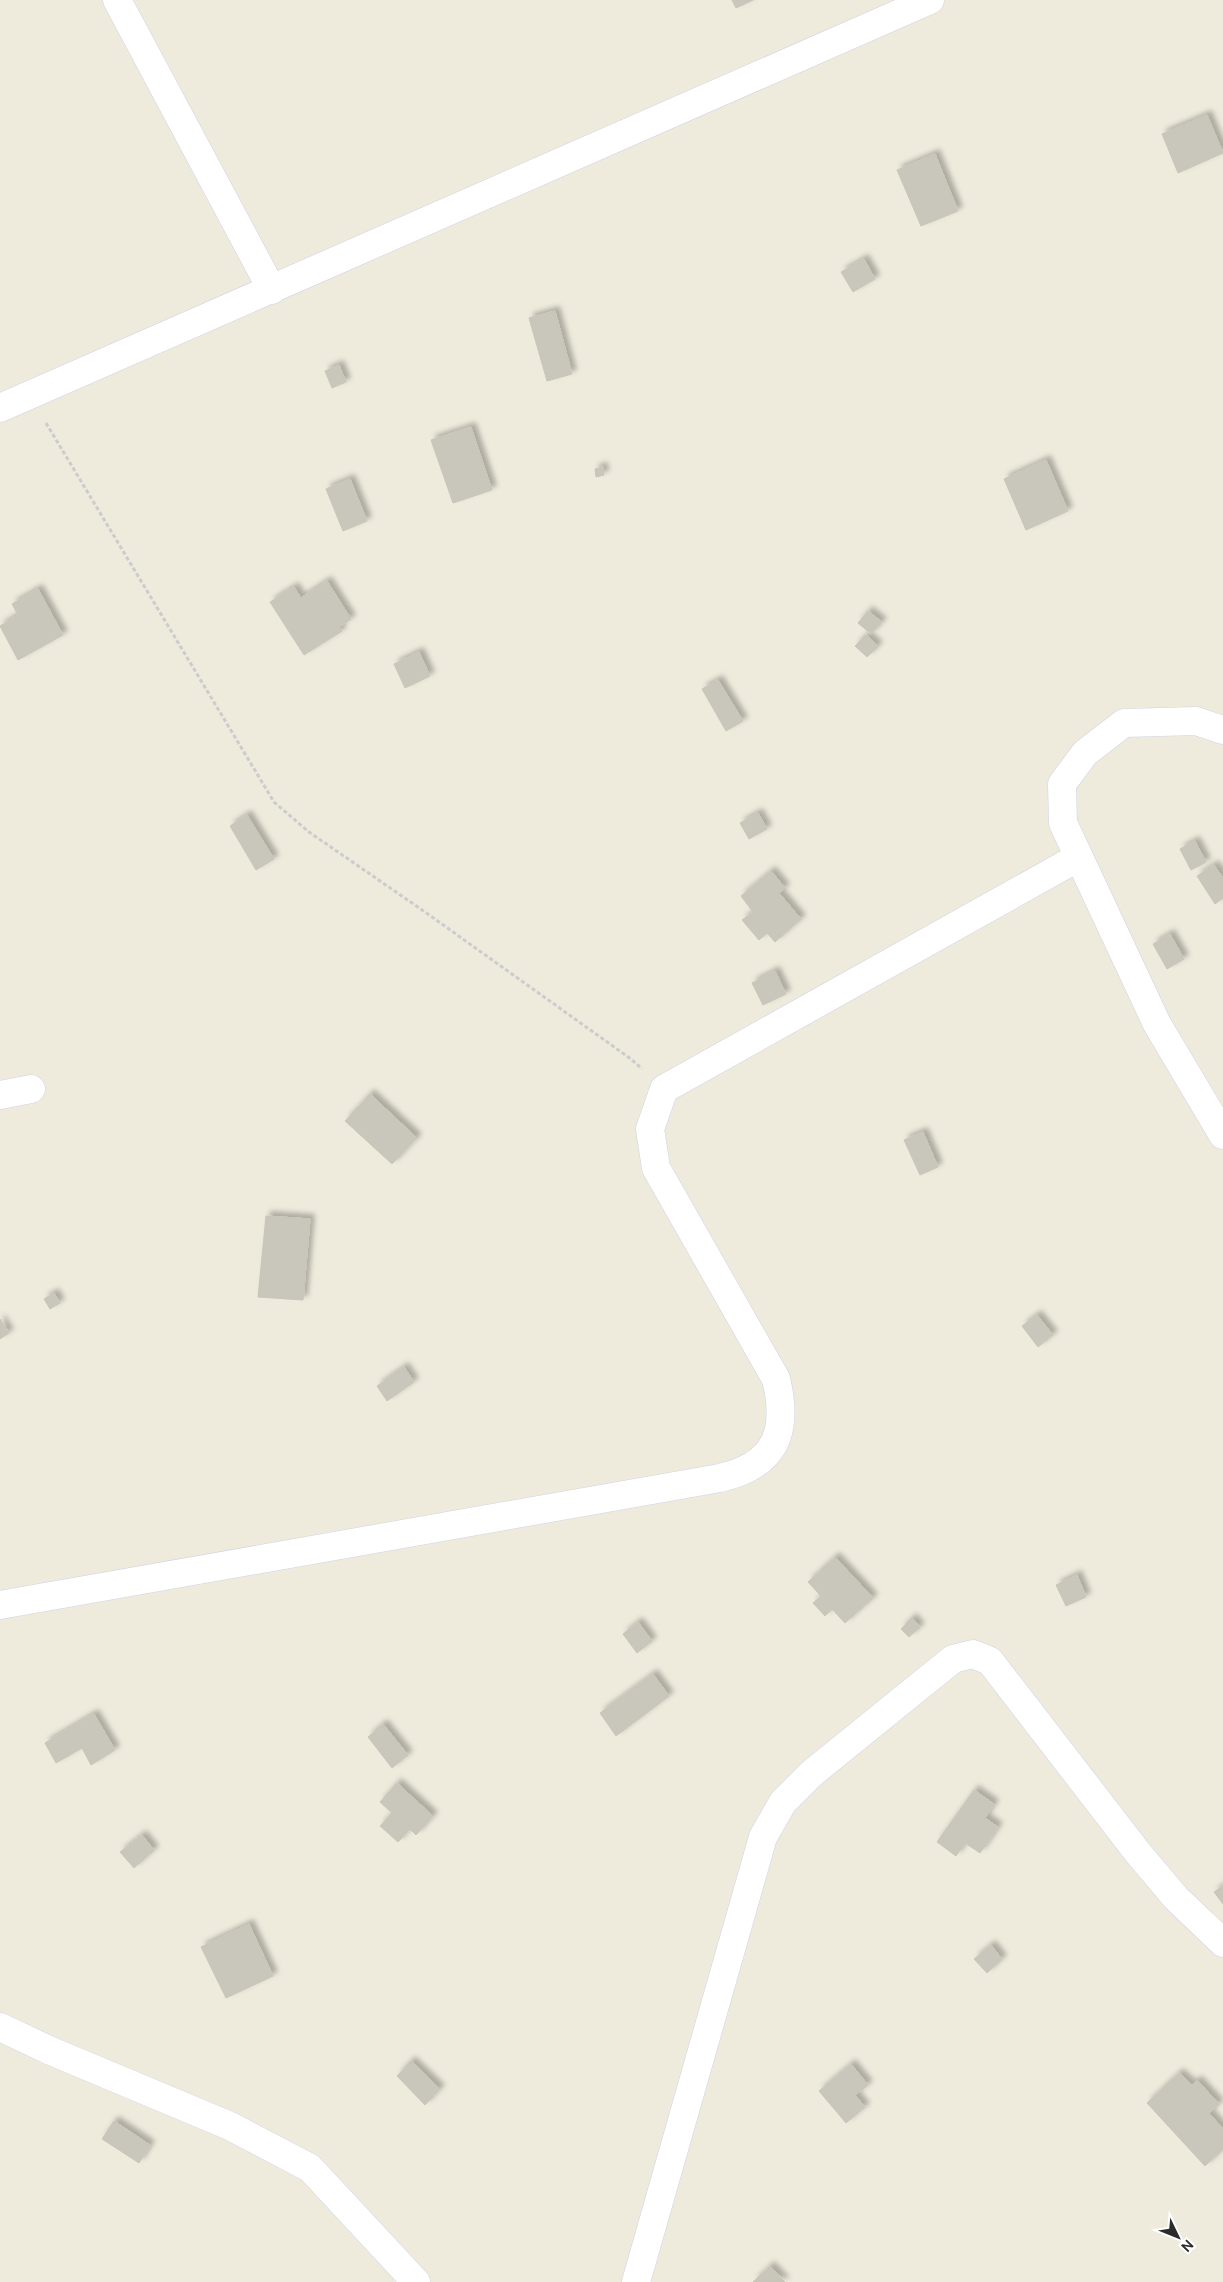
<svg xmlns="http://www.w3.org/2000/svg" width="1223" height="2282" font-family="'DM Sans',sans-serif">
<defs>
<filter id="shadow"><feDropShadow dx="4.5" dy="-4.5" stdDeviation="2.5" flood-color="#0004"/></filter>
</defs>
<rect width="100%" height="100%" fill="#eeeadc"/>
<!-- building -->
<path fill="#c9c6bc" stroke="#c9c6b6" filter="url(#shadow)" d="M732,0H753L736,8Z
M1207,115L1223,153L1178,173L1162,134Z
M935,154L958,211L921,226L897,170Z
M864,259L875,279L853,292L841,272Z
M555,311L572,374L547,381L529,318Z
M339,365L346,382L332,388L325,371Z
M471,427L492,490L453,503L431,440Z
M1046,460L1068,511L1026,530L1004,479Z
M603,467L604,475L596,477L595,469Z
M350,479L367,521L343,531L326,489Z
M327,581L351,619L339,627L342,631L304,655L270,602L294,587L301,598Z
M38,589L63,635L18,660L0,626L18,615L12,604Z
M868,611L882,622L871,634L858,623Z
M866,635L878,646L867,657L855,646Z
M419,652L430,676L405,688L394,664Z
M718,680L743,721L726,731L702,689Z
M758,813L767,829L749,839L740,823Z
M247,815L274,859L256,870L230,826Z
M1195,841L1206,862L1191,870L1180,849Z
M1214,865L1223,878V898L1215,904L1197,876Z
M771,871L785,888L779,893L801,919L775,942L767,933L759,940L742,920L753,912L741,896Z
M1170,934L1184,959L1167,969L1153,944Z
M775,971L786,994L763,1005L752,983Z
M370,1094L417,1138L392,1164L345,1121Z
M923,1132L938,1167L920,1175L904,1140Z
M266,1216L310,1219L303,1300L258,1297Z
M54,1293L60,1303L50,1309L44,1299Z
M1037,1315L1053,1335L1038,1347L1022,1326Z
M0,1319L9,1333L0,1339Z
M404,1367L414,1382L387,1401L377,1386Z
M835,1557L873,1598L845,1623L832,1609L825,1616L813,1603L821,1596L808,1582Z
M1077,1575L1086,1597L1066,1606L1056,1585Z
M912,1618L920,1627L909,1637L901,1629Z
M638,1622L652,1641L637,1653L623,1634Z
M653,1674L669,1696L616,1736L600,1713Z
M94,1714L115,1750L91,1765L82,1748L56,1763L45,1743Z
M383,1724L408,1755L392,1768L368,1737Z
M397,1783L433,1816L416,1835L410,1829L398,1842L380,1826L392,1813L380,1802Z
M974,1790L994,1804L985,1818L998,1827L980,1853L965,1843L956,1856L937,1842Z
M142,1835L154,1850L134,1868L120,1852Z
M1223,1886V1904L1214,1892Z
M249,1924L273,1976L226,1998L201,1947Z
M991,1945L1002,1959L987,1973L974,1959Z
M411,2061L440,2089L425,2105L397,2076Z
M851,2064L868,2085L855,2095L865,2107L846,2123L819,2091Z
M1179,2073L1192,2085L1197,2080L1219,2104L1209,2113L1223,2129V2149L1205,2166L1147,2103Z
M114,2121L150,2145L139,2163L102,2139Z
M770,2266L785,2282H753Z"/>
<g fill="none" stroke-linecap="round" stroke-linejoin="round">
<!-- minor casing -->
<g stroke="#d2d2e5" stroke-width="29">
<path id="minor" d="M117,0L272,290
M0,408L930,0
M1223,730L1196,721L1124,723L1085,753L1062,784L1063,823L1157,1024L1223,1135
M0,1095L31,1089
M0,1605L720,1478C776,1465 789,1432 776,1379L656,1168L650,1129L664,1089L1079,857
M0,2027L51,2051L230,2126L310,2168L416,2282
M636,2282L763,1837L783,1802L811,1774L953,1659L973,1654L990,1661L1138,1853L1176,1898L1223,1943"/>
</g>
<!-- path -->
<path stroke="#ccc" stroke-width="3" stroke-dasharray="4 2.5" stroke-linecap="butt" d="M46,423L274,802L309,832L425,912L631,1059L642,1069"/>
<!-- minor -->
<use href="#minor" stroke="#fff" stroke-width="28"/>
</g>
<!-- north arrow -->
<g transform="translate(1178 2237) rotate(133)" stroke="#ffffff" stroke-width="4" paint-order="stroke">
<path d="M0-4L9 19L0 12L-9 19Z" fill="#2b2b2b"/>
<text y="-8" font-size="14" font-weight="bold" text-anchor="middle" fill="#2b2b2b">N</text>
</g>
</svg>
